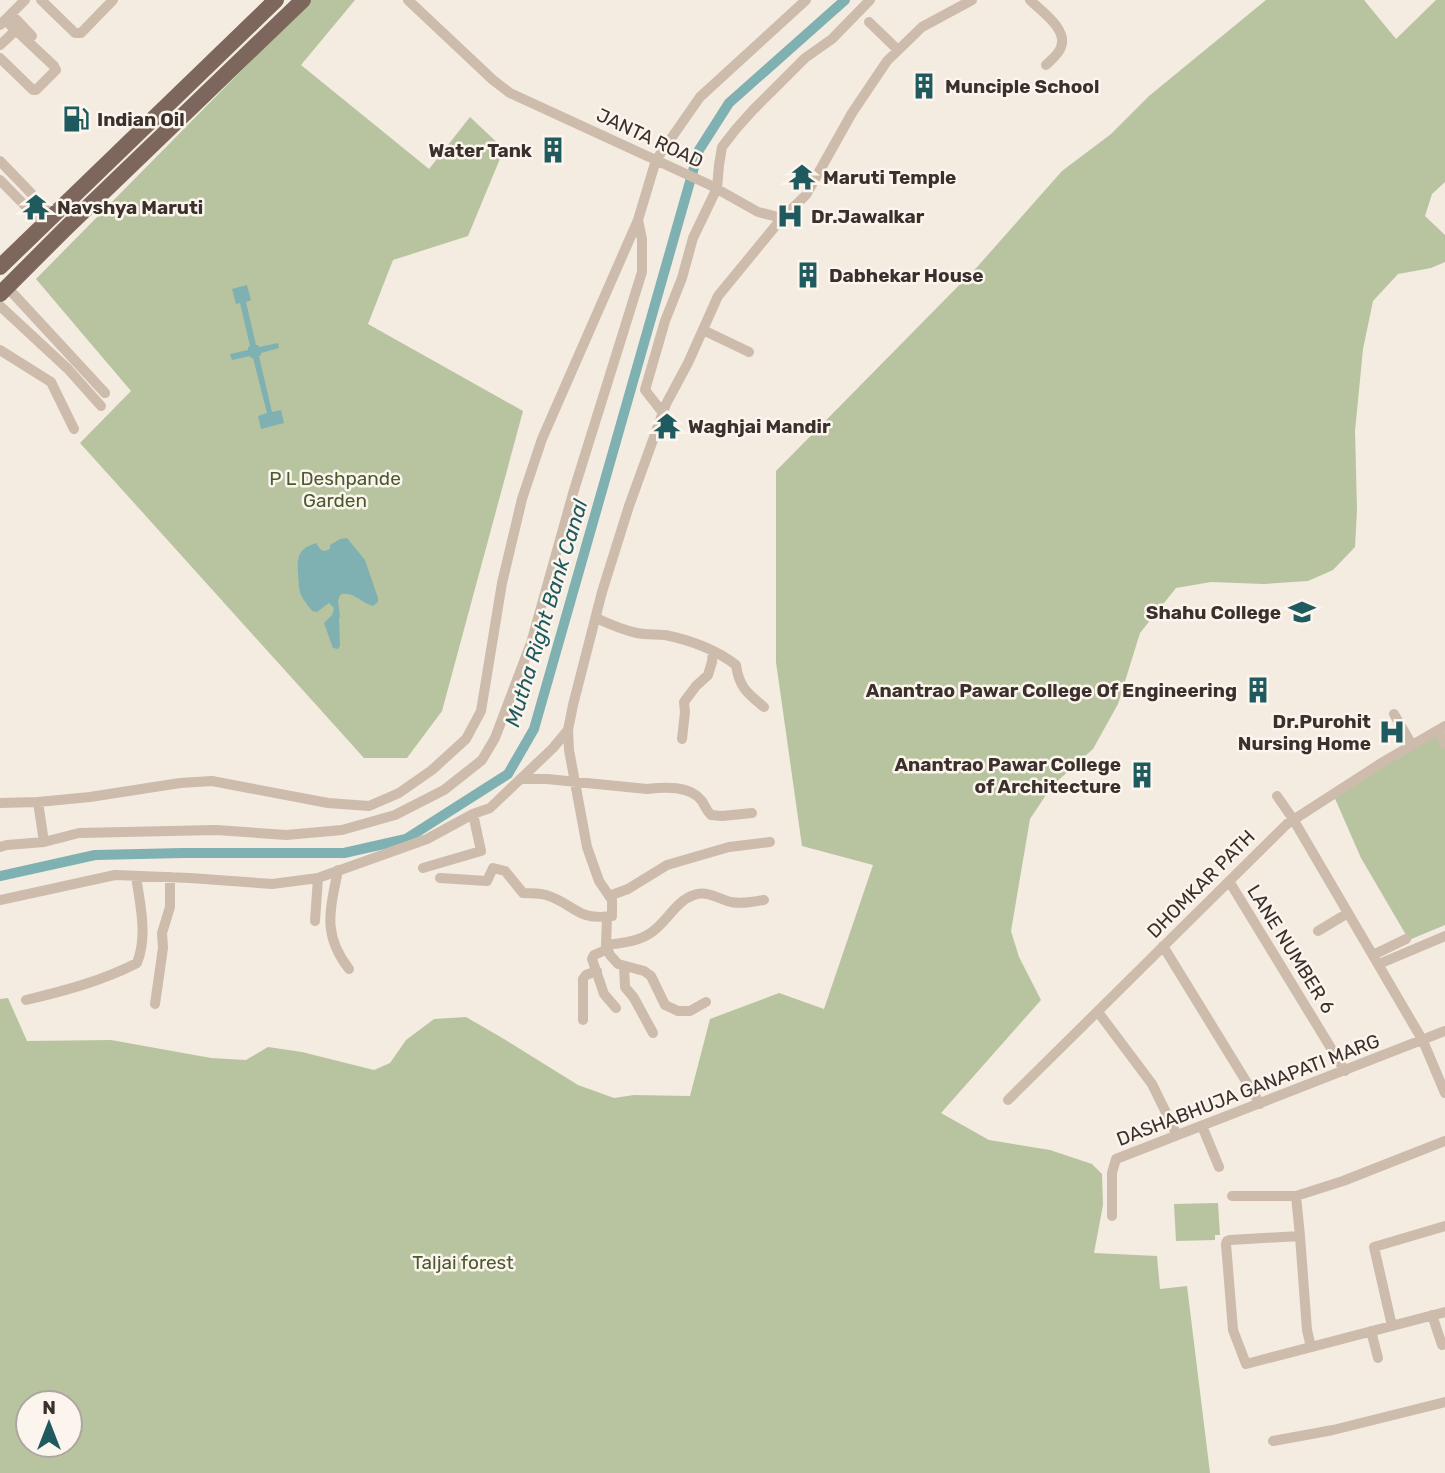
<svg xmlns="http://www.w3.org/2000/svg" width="1445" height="1473" font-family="Rubik,sans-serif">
<rect width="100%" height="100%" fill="#f4ebe1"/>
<!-- green -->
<path fill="#b8c4a0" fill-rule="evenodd" d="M311,0H355L301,65L429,169L470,117L504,149L468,236L393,260L368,324L523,411L442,711L407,758H364L80,443L131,391L36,279Z
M1266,0H1364L1396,39L1436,0H1445V182L1432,194L1425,216L1445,235V262L1431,268L1398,274L1373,301L1363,349L1355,431L1357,510L1355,547L1333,570L1308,581L1264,584L1211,582L1176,588L1140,633L1118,704L1093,749L1052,786L1030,819L1011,931L1019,957L1041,1000L941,1113L989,1140L1050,1150L1092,1164L1102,1174L1103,1205L1094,1253L1157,1256L1160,1289L1187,1286L1210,1473H0V999L8,998L27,1041L111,1040L211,1058L246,1060L268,1047L302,1052L374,1070L390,1063L406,1040L434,1019L466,1017L504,1039L578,1085L614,1098L634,1095L690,1096L710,1019L779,993L824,1009L873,865L802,846L776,662V471L978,266L1062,171L1111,134L1149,96ZM28,1403H70V1445H28Z
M1438,730L1445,749V925L1409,940L1361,858L1333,794Z
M1218,1203L1220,1235H1215V1240L1176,1241L1174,1204Z"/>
<!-- water -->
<path fill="#7fb0b2" d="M247,285L251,300L246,302L256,345H258L259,347L278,343L279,348L261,353V355L259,356L272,412L281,410L284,423L261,429L258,416L267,413L253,358H251L250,356L232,360L230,354L248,350V347L250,346L240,303L236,304L232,289Z
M347,538L365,560L378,598V602L373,606C361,603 352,590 340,595L338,601L340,617L339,618L340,646L338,649L333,648L324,623L332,615L334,608L329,603L317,612L312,611C309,607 305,602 302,597C298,589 299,582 298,574C297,557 298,549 316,543L321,550L325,551L330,549V545L340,539Z"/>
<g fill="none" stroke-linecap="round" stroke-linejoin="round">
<!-- canal -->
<path stroke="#7fb0b2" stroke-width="10" d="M0,876L95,855L183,853H344L406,839L508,774L534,729L699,150L729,103L845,0"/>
<!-- street -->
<path stroke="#cdbbac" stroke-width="10" d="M41,0L75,33H81L113,0
M408,0L493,80L510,93L710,185L758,212L782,218
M1030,0C1041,11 1068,29 1061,47C1059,54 1051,60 1046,65
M11,14L32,36
M869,22L898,50
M0,25L25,0
M0,45L16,30
M0,58L33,90H36L56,70L54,66L5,20
M0,161L52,215
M0,180L43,224
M7,287L105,393
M0,306L68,369L101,406
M703,330L749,352
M0,350L51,382L74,429
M663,413L645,390L665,321L682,278L693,238L717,188L719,165L722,147L736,129L753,110L805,58L832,39L870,0
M596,618C609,624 623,630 637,633C646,635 656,634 665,635C690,640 715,649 736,665C739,687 747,693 764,707
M1394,714L1412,745
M1438,730L1445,744
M682,739L685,712L684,702L696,686L708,675L712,662L713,651
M521,779H547L647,789C664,787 690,785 702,801C705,806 706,810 711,815L722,816L752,813
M1277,796L1293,819L1423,1041L1445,1093
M38,802L44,842
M0,803L38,802L90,797L180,783L212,781L328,803L369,806L399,793L432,770L466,739L481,711L502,583L522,499L542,439L638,220L656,160L700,97L806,0
M0,847L7,845L44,842L79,833L216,830L286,835L342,830L395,815L444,790L482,760L495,738L531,643L574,490L642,272V239L638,220
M423,868L481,851L473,814
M338,870C330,911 322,934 349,969
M440,878L487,881L493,868L505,871L523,893C531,893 539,893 546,895C575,904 576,921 612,916V900L599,881L587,847L569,750L568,730L573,705L602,592L629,506L666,404L688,363L718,296L782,218L806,195L852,113L887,61L922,27L972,0
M1229,881L1345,1071
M609,896L628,889L667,865L729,847L770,842
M0,900L115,875L190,878L272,884L318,878L427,839L473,814L490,808L553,748L568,730
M607,917L606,945L610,955L618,964L644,971L651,976L665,1005L678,1011H690L706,1002
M315,921L318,878
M1318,931L1348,913
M606,945C620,943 636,942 649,934C666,924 675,901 694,895C707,890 719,899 731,902C742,904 753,902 764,900
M1163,946L1260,1104
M608,949L594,955L592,959L604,994L616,1008
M1373,955L1406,939
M1379,964L1445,936
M624,966L625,987L634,998L653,1033
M26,1000C64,991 102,981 137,963C148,935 140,905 136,876
M155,1004L163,948L162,933L170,907V877
M1098,1012L1152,1084L1177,1135
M583,1020V979L586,975L597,971
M1008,1100L1287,824L1383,762L1445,726
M1202,1126L1219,1167
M1232,1196H1296L1343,1181L1445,1141
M1296,1196L1300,1236L1230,1240L1227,1241L1226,1244L1233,1330L1246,1364L1445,1312
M1112,1216V1173L1116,1159L1445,1031
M1300,1236L1307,1330L1311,1347
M1432,1315L1442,1345
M1392,1326L1374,1247L1445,1226
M1371,1331L1378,1358
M1273,1441L1333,1430L1445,1402"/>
<!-- primary -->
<path stroke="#7d675c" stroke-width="16" d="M0,267L276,0
M0,294L65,229L303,0"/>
</g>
<!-- icons -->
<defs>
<g id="building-bare" transform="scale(2.1)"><path d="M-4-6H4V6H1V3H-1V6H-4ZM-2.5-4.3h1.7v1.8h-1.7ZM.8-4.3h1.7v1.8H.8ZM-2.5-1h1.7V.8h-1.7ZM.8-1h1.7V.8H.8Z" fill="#1f5a5e" stroke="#fbf5ee" stroke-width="2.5" paint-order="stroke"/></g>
<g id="fuel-bare" transform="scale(2.1)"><path d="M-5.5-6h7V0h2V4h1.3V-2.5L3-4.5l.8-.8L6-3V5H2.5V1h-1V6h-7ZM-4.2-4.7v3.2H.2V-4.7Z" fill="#1f5a5e" stroke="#fbf5ee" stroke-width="2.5" paint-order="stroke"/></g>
<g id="temple-bare" transform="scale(2.1)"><path d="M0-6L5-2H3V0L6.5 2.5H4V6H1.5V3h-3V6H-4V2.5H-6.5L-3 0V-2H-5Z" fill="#1f5a5e" stroke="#fbf5ee" stroke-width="2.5" paint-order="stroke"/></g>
<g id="hospital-bare" transform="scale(2.1)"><path d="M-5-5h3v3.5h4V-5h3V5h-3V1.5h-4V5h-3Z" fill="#1f5a5e" stroke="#fbf5ee" stroke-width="2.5" paint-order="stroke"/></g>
<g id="university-bare" transform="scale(2.1)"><path d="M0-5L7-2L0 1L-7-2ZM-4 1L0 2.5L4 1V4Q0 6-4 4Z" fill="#1f5a5e" stroke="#fbf5ee" stroke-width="2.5" paint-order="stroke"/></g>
</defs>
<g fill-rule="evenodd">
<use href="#building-bare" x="924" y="86"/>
<use href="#fuel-bare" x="76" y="119"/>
<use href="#building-bare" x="553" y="150"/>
<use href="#temple-bare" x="802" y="177"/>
<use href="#temple-bare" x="36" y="207"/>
<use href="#hospital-bare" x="790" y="216"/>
<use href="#building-bare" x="808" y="275"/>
<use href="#temple-bare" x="667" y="426"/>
<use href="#university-bare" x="1302" y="612"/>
<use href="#building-bare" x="1258" y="690"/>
<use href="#hospital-bare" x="1392" y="732"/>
<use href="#building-bare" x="1142" y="775"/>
</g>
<g text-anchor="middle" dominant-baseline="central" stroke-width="5" stroke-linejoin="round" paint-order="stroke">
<!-- poi labels -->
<g font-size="19" font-weight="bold" fill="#3b302b" stroke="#fbf5ee" text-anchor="start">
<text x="945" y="86">Munciple School</text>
<text x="97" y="119">Indian Oil</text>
<text x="532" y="150" text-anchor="end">Water Tank</text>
<text x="823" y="177">Maruti Temple</text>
<text x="57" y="207">Navshya Maruti</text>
<text x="811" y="216">Dr.Jawalkar</text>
<text x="829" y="275">Dabhekar House</text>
<text x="688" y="426">Waghjai Mandir</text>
<text x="1281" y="612" text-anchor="end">Shahu College</text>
<text x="1237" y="690" text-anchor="end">Anantrao Pawar College Of Engineering</text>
<text x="1371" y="721" text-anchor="end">Dr.Purohit<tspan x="1371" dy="22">Nursing Home</tspan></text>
<text x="1121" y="764" text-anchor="end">Anantrao Pawar College<tspan x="1121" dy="22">of Architecture</tspan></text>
</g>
<!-- street labels -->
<g font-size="19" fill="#3b302b" stroke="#fbf5ee">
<text transform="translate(650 138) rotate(25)">JANTA ROAD</text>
<text transform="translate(1201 884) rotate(-45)">DHOMKAR PATH</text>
<text transform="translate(1291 949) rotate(58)">LANE NUMBER 6</text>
<text transform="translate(1248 1090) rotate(-21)">DASHABHUJA GANAPATI MARG</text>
</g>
<!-- park labels -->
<g font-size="19" fill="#4a5a2e" stroke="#fbf5ee">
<text x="335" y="478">P L Deshpande<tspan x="335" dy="22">Garden</tspan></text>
<text x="463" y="1262">Taljai forest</text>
</g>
<!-- water labels -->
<g font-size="21" font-style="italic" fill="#1f5a5e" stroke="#fbf5ee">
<text transform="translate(546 613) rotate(-73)">Mutha Right Bank Canal</text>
</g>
</g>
<!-- north arrow -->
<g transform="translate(49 1424)"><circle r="33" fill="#fbf5ee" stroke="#aea6a0" stroke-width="2"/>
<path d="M0-5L12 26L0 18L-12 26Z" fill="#1f5a5e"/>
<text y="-10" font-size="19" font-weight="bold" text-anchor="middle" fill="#3b302b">N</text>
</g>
</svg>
